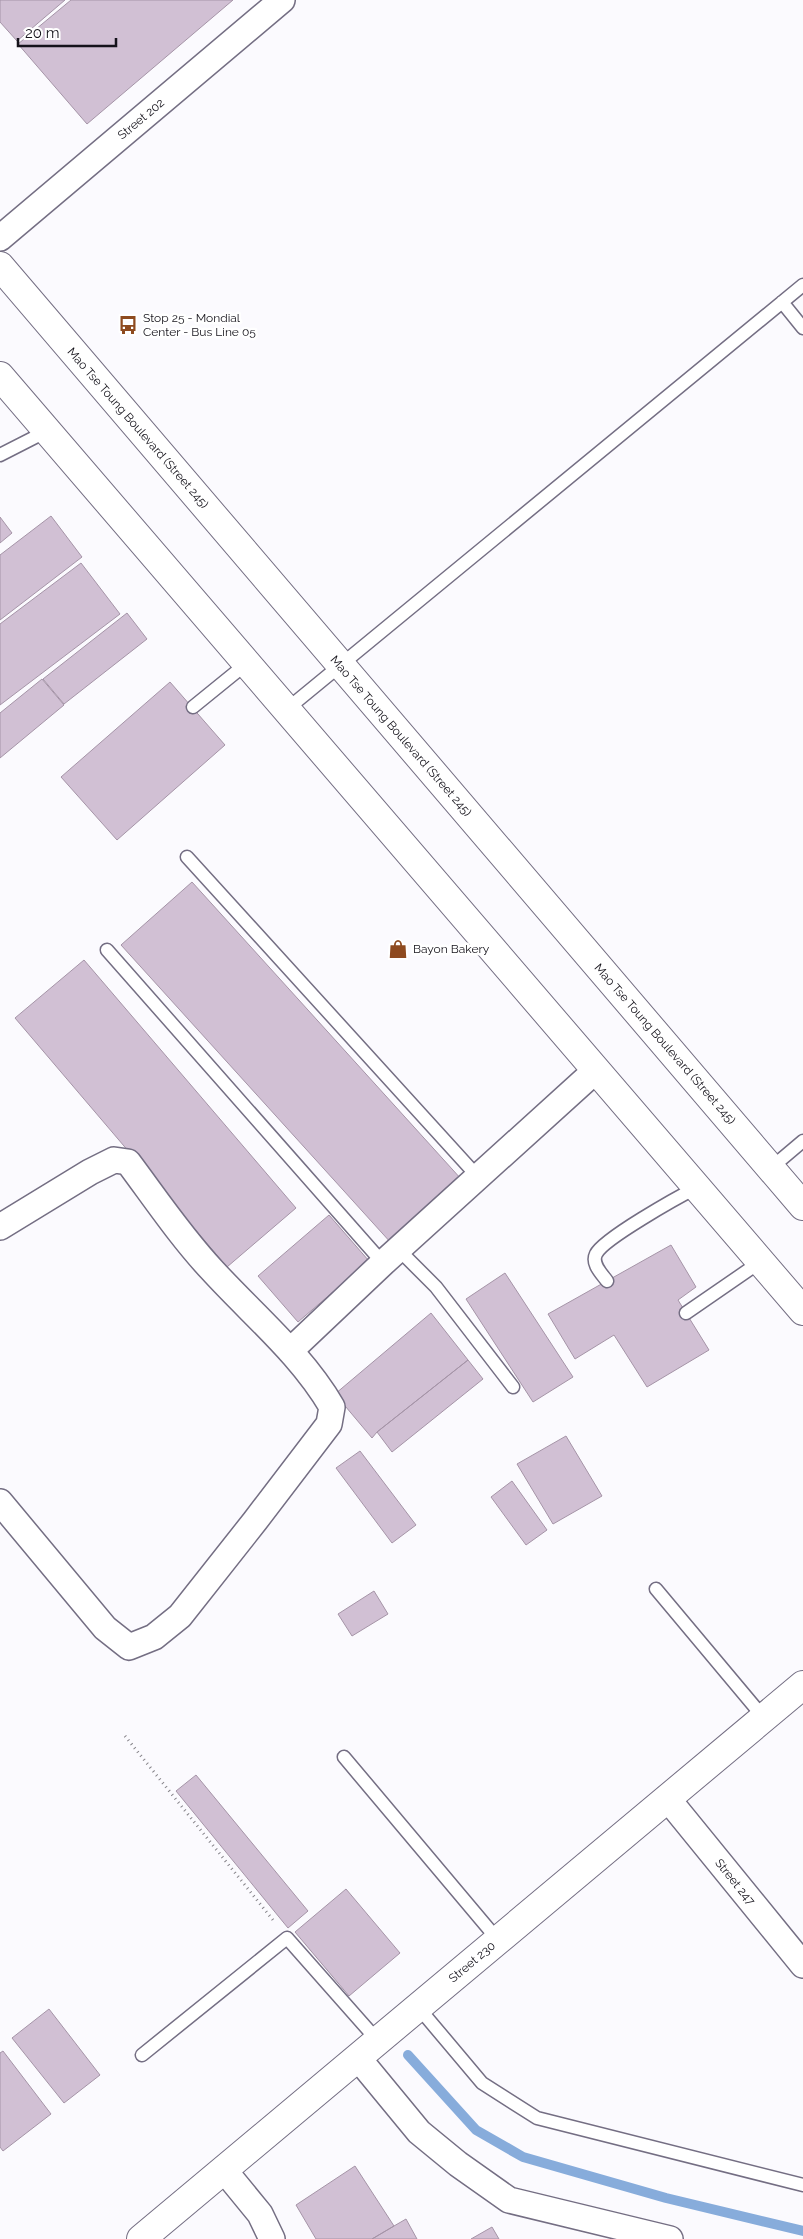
<svg xmlns="http://www.w3.org/2000/svg" width="803" height="2239" font-family="Raleway,sans-serif">
<rect width="100%" height="100%" fill="#fbfafe"/>
<g fill="none" stroke-linecap="round" stroke-linejoin="round">
<!-- stream -->
<path stroke="#87acdb" stroke-width="10" d="M408,2055L476,2130L523,2157L666,2198L803,2231"/>
</g>
<!-- building -->
<path fill="#d1c0d4" stroke="#a594a7" d="M0,0H65L17,41L0,22Z
M71,0H233L87,124L18,44Z
M51,516L82,557L0,620V555Z
M0,517L12,533L0,543Z
M81,563L120,614L0,705V624Z
M127,613L147,639L64,704L43,679Z
M42,679L64,705L0,758V713Z
M170,682L225,745L117,840L61,777Z
M192,882L462,1180L392,1244L121,945Z
M84,960L296,1208L227,1267L15,1018Z
M329,1215L369,1261L298,1322L258,1276Z
M671,1245L696,1287L678,1300L709,1350L647,1387L614,1335L575,1359L548,1314Z
M505,1273L573,1377L533,1402L466,1299Z
M431,1313L468,1360L377,1432L372,1438L335,1394Z
M468,1360L483,1379L392,1452L377,1432Z
M566,1436L602,1496L553,1524L517,1464Z
M360,1451L416,1525L392,1543L336,1468Z
M512,1481L547,1530L526,1545L491,1497Z
M374,1591L388,1614L352,1636L338,1614Z
M196,1775L308,1911L288,1928L176,1791Z
M346,1889L400,1953L349,1996L295,1932Z
M49,2009L100,2075L64,2103L12,2038Z
M3,2051L51,2114L3,2151L0,2147V2053Z
M355,2166L394,2226L372,2239H316L296,2205Z
M406,2219L417,2239H372L394,2226Z
M492,2227L499,2239H471Z"/>
<g fill="none" stroke-linecap="round" stroke-linejoin="round">
<!-- service casing -->
<g stroke="#746e83" stroke-width="15">
<path id="service" d="M782,302L803,328
M0,455L47,431
M193,707L246,664
M286,710L803,285
M187,857L478,1177
M107,950L383,1263
M771,1168L803,1141
M398,1249L436,1287L513,1387
M607,1281C602,1274 591,1264 596,1254C603,1239 678,1197 696,1188
M686,1313L760,1262
M656,1589L764,1718
M344,1757L498,1940
M418,2007L482,2083L537,2118L803,2185
M142,2055L287,1938L378,2041"/>
</g>
<!-- minor casing -->
<g stroke="#746e83" stroke-width="28">
<path id="minor" d="M0,238L282,0
M0,1227L90,1172L114,1160L128,1162C155,1198 181,1237 212,1270C253,1315 301,1354 332,1407L329,1424L255,1521L180,1616L154,1637L129,1647L105,1628L0,1502
M290,1351L383,1263L595,1071
M667,1798L803,1965
M358,2058L419,2132L458,2164L509,2200L670,2239
M224,2170L260,2214L272,2239"/>
</g>
<!-- tertiary casing -->
<g stroke="#746e83" stroke-width="30">
<path id="tertiary" d="M141,2239L803,1685"/>
</g>
<!-- secondary casing -->
<g stroke="#746e83" stroke-width="30">
<path id="secondary" d="M0,266L803,1206
M0,376L803,1311"/>
</g>
<!-- path -->
<path stroke="#858389" stroke-width="3" stroke-dasharray="1 4" stroke-linecap="butt" d="M125,1736L273,1920"/>
<!-- service -->
<use href="#service" stroke="#fff" stroke-width="12"/>
<!-- minor -->
<use href="#minor" stroke="#fff" stroke-width="25"/>
<!-- tertiary -->
<use href="#tertiary" stroke="#fff" stroke-width="28"/>
<!-- secondary -->
<use href="#secondary" stroke="#fff" stroke-width="28"/>
</g>
<!-- icons -->
<defs>
<g id="bus-bare" transform="scale(1.5)"><path d="M-5-6H5V4H4V6H2V4H-2V6H-4V4H-5ZM-3.5-4V0h7V-4ZM-3.5 1.2v1.5H-2V1.2ZM2 1.2v1.5H3.5V1.2Z" fill="#8e4a1f" stroke="#fff" stroke-width="2.5" paint-order="stroke"/></g>
<g id="shop-bare" transform="scale(1.5)"><path d="M-5-2.5h2.3a2.7 3.5 0 0 1 5.4 0H5L5.5 6h-11ZM-1.5-2.5h3a1.5 2.3 0 0 0-3 0Z" fill="#8e4a1f" stroke="#fff" stroke-width="2.5" paint-order="stroke"/></g>
</defs>
<g fill-rule="evenodd">
<use href="#bus-bare" x="128" y="325"/>
<use href="#shop-bare" x="398" y="949"/>
</g>
<g text-anchor="middle" dominant-baseline="central" stroke-width="5" stroke-linejoin="round" paint-order="stroke">
<!-- street labels -->
<g font-size="12" fill="#15131b" stroke="#fff">
<text transform="translate(141 119) rotate(-40)">Street 202</text>
<text transform="translate(138 428) rotate(49)">Mao Tse Toung Boulevard (Street 245)</text>
<text transform="translate(401 736) rotate(49)">Mao Tse Toung Boulevard (Street 245)</text>
<text transform="translate(665 1044) rotate(49)">Mao Tse Toung Boulevard (Street 245)</text>
<text transform="translate(735 1882) rotate(51)">Street 247</text>
<text transform="translate(472 1962) rotate(-40)">Street 230</text>
</g>
<!-- poi labels -->
<g font-size="12" fill="#15131b" stroke="#fff" text-anchor="start">
<text x="143" y="318">Stop 25 - Mondial<tspan x="143" dy="14">Center - Bus Line 05</tspan></text>
<text x="413" y="949">Bayon Bakery</text>
</g>
</g>
<!-- scale -->
<path d="M18 38v8h98v-8" fill="none" stroke="#15131b" stroke-width="2.5"/>
<text x="25" y="38" font-size="15" fill="#15131b" stroke="#ffffff" stroke-width="4" paint-order="stroke">20 m</text>
</svg>
